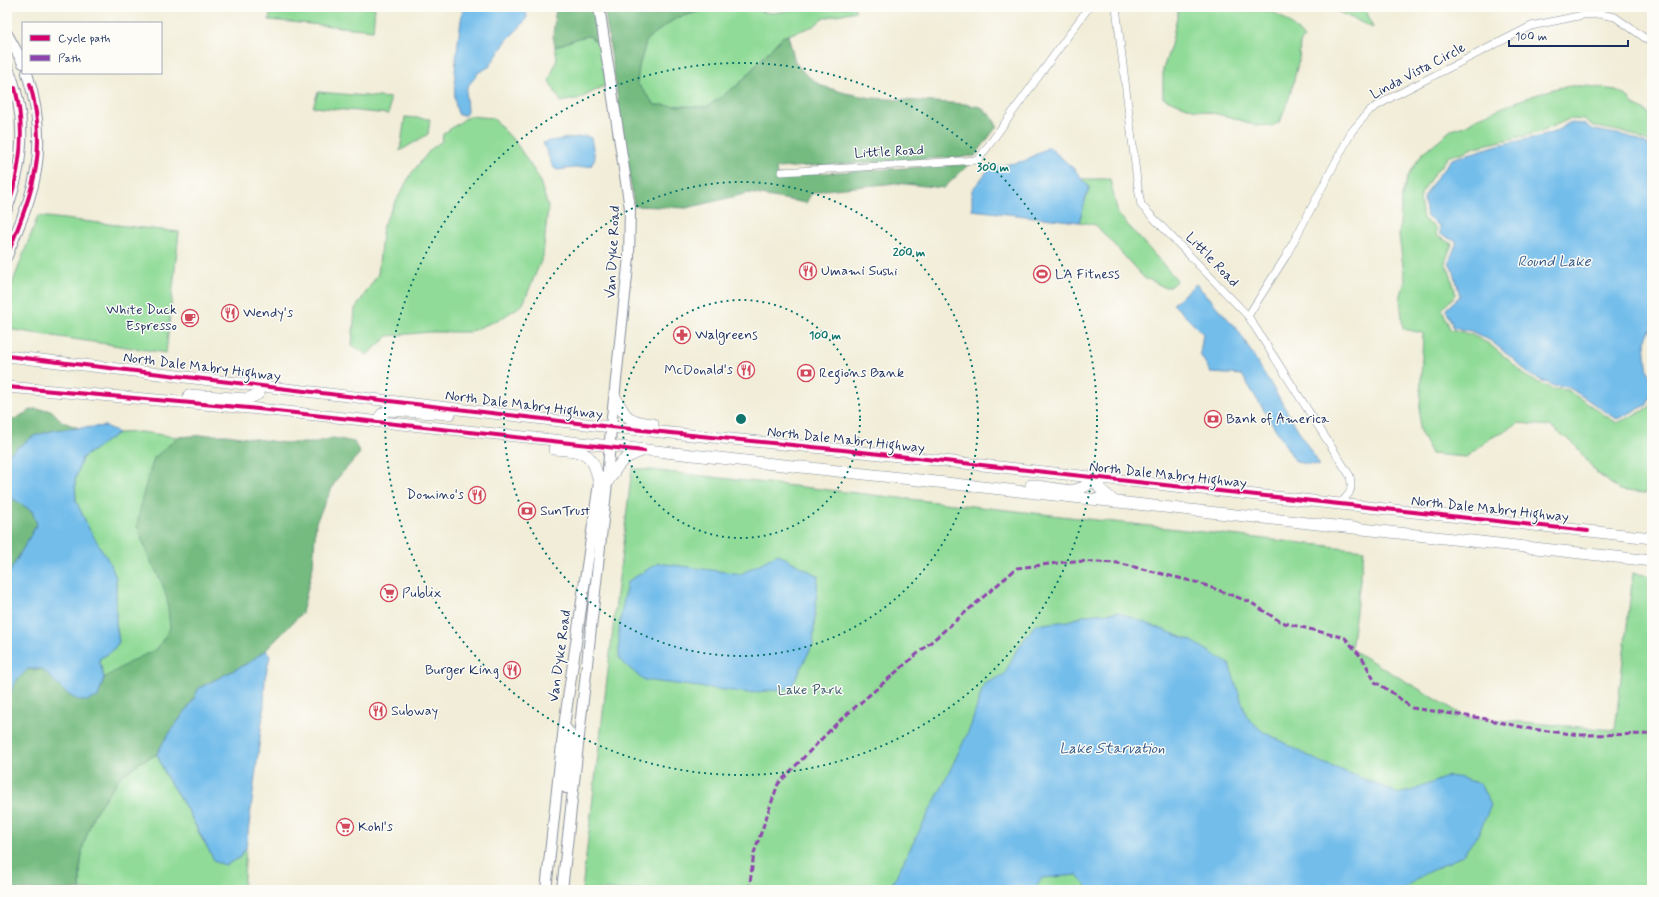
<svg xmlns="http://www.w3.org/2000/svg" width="1659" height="897" font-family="Mynerve,sans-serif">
<rect width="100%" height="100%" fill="#fdfcf7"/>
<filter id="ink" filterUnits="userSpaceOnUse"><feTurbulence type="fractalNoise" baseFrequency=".025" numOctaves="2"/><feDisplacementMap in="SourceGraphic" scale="8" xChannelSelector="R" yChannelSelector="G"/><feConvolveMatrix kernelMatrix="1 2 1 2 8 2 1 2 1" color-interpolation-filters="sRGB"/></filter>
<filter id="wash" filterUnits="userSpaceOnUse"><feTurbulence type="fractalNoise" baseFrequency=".012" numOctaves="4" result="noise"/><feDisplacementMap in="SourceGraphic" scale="16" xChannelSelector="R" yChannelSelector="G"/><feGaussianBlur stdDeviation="0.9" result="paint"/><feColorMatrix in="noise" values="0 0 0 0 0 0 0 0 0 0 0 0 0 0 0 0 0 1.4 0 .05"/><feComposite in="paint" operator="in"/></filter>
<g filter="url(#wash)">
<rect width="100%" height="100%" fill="#f1edd8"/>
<!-- green -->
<path fill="#91db98" stroke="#56857b" d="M271,7H375L373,30L269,20Z
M715,7H761V11C775,16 793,8 807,7C823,6 838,7 854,7L856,11L823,18L814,26L782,37L739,84L707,107L655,105L637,83L639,66L647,39L676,18Z
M1179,7H1257C1263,10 1267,10 1272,12C1285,16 1296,29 1304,38L1300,43L1299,59L1291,92L1280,122L1272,126L1254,125L1231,117L1193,109L1163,98V69L1171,45Z
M1328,7H1365L1373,28Z
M589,36L600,45L606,83L604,86L581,98L561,102L549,81L557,59L555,47L578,38Z
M1571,86H1586L1616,90L1628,97L1633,104L1652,115V144L1629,133L1596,127L1584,120L1569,119L1541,132L1475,147L1464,152L1449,156L1433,175L1421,194L1420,200L1423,219L1436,228L1437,236L1452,244L1445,262L1450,273L1456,295L1442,309L1450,329L1470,334L1489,344L1510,361L1527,377L1552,389L1567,390L1617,423L1649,408L1652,403V492L1643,493L1619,490L1597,473L1573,443L1550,426L1519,423L1491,438L1466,457L1431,454L1419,429L1423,333L1403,329L1400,299L1405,280L1399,236L1402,196L1407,178L1418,160L1423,153L1451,130L1465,126L1479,117L1523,99L1557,88Z
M318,92L390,98L389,114L313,107Z
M469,116L493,118L516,143L539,178L548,207L543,256L523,304L502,318L469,332H429L388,336L367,355L352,345L355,309L378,274L383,225L411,174L431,149L442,141L443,134Z
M405,117L430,119L428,134L400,151Z
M1082,179H1110L1118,214L1177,280C1164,296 1159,280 1145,279L1096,225L1079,222L1089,188Z
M38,216L179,232L166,353L7,329V297Z
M141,432L178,437L169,445L219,669L7,890V698L104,678L99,659L111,652L119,642L116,624V578L89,529L76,501L75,480L82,458L97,446L118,433Z
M632,468L1364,550L1351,649L1466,717L1615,730L1633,573L1652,576V890H582Z
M157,754L167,778L188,811L203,841L239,858L246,848L243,890H80V870L83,846L94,813L120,777L139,763Z"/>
<!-- forest -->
<path fill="#74bb80" stroke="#48756f" d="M556,7H595L600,45L589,36L578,38L555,47L553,36Z
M604,7H715L676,18L647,39L639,66L637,83L655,105L707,107L739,84L782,37L788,35L795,62L805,74L822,86L845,93L872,98L965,104L981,107L992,117L997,126L975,156L776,168L777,176L969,164L944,188L896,183L824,190L811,194L806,203L749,193L687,208L634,206Z
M33,409L51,410L63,422L79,428L55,430L34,436L7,455V423Z
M206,435H226L285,443H312L333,438L354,442L360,453L336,480L316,522L313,566L302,613L266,650L248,663L199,688L192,702L164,741L157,754L139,763L120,777L94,814L83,846L80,870V890H7V698L16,681L28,669H42L54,679L98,697L104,678L130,662L157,649L170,628L167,599L162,583L149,558L137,525L144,490L154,458L178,437Z
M7,495L32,511L37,524L7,577Z"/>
<!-- water -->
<path fill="#73bdeb" stroke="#4776a4" d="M463,7H525L527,17L521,26L507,40L489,67L479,72L467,87L466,96L467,112L465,115H459C448,98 460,29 463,7Z
M1569,123L1584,124L1594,130L1628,136L1644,143L1652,148V330H1650L1645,341L1647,366L1652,385V391L1647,405L1617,419L1568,387L1554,386L1530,375L1512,358L1491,341L1471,331L1453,327L1446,309L1460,296L1454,272L1449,262L1457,242L1440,234V226L1427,217L1424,199L1425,195L1437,177L1452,159L1498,145L1542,136L1554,132Z
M586,136L591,138L595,158L591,166L557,170L553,167L543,143L549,141Z
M1049,147L1074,169L1089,187L1079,222L972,210V190L990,168L1024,161Z
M1196,284L1238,330L1320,466L1296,462L1242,375L1211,373L1200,354L1203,334L1173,304Z
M106,426L118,433L82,458L75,480L76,501L89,529L110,563L116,578V624L119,642L111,652L99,659L104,678L98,697C94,698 89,701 85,701C68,701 54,679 42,669H28L16,681L7,698V577L37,524L32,511L7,495V455L34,436L55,430Z
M778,554L818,576L813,644L791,688L750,693L643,680L619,659V627L627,582L658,563L741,574Z
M1118,612L1192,641L1229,664L1247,717L1262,731L1318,761L1384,787L1398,794L1411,791L1449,776L1462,778L1480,784L1491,805L1479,833L1462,856L1424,874L1402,890H1090L1077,875L1042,878L1033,890H889L944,783L970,728L984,684L1004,675L1016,651L1035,625L1068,621L1086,615Z
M266,650L270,656L265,678L264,706L246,848L239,858L226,865L215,862L188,811L167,778L157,754L164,741L192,702L199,688L248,663Z"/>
</g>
<g filter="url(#ink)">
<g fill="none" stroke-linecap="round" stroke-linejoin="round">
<!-- street casing -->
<g stroke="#868e9b" stroke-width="8">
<path id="street" d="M1116,7L1137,181L1141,205L1248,316L1350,476C1353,491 1350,494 1339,504
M781,172L978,160L1089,7
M1248,316L1286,256L1352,131L1370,110L1392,97L1531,26L1583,15L1600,14L1615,17L1652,43"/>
</g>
<!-- secondary casing -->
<g stroke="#868e9b" stroke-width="12">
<path id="secondary" d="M7,34L23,63
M7,66C28,113 24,162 7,209
M7,256C14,237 23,218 29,199C43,157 40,114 27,73
M564,726L569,732L570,738L566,788
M546,890L564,726L600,476
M562,890L607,483L611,427L629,257L630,208L599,7"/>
</g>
<!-- primary casing -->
<g stroke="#868e9b" stroke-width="12">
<path id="primary" d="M7,356L611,427L843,450L1652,538
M7,387L249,408L611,446L1652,561
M189,395L248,399L258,394L263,385
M614,395C626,418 627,421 653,424
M376,422L382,414L388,410L450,414
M554,449C584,452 593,450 599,483
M1093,478L1101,490L1115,502
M607,483C618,465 621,458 642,451
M1031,485L1070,491C1080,489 1088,487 1093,478"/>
</g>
<!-- street -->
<use href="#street" stroke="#fff" stroke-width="7"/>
<!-- secondary -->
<use href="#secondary" stroke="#fff" stroke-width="10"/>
<!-- primary -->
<use href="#primary" stroke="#fff" stroke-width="11"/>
<!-- quiet -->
<path stroke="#8e44ad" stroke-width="3" stroke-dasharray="6 3" stroke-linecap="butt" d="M749,890L754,853L778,784L838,722L1017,568L1074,561L1118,563L1199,583L1250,602L1281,622L1345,638L1363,659L1375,682L1390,691L1412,708L1481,718L1531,729L1581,735L1652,734"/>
<!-- cycleway casing -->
<g stroke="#fdfcf7" stroke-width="6">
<path id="cycleway" d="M7,209C21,169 26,130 15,88
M7,256C32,192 49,154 30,84
M7,356L611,427L843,450L1588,531
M7,387L249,408L644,451"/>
</g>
<!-- cycleway -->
<use href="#cycleway" stroke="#d6006c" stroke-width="4"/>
</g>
</g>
<!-- distance rings -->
<g fill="none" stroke="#0f766e" stroke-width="2" stroke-dasharray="2 4">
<circle cx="741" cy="419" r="119"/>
<circle cx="741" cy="419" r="237"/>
<circle cx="741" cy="419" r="356"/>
</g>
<!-- icons -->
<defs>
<g id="restaurant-ring" transform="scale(0.9)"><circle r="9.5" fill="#fdfcf7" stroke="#d1495b" stroke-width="1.5"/><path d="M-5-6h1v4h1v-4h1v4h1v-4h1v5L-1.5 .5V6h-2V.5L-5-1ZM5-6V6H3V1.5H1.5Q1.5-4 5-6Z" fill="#d1495b"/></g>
<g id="stadium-ring" transform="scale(0.9)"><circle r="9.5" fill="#fdfcf7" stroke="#d1495b" stroke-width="1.5"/><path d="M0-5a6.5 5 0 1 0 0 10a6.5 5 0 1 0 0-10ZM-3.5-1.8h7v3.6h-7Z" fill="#d1495b"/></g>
<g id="cafe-ring" transform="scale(0.9)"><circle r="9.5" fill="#fdfcf7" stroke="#d1495b" stroke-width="1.5"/><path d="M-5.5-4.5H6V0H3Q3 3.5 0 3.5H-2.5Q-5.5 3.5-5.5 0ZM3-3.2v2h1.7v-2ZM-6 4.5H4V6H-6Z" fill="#d1495b"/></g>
<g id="pharmacy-ring" transform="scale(0.9)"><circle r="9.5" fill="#fdfcf7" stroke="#d1495b" stroke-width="1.5"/><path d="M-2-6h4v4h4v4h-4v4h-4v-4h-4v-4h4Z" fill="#d1495b"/></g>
<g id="bank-ring" transform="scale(0.9)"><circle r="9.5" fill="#fdfcf7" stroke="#d1495b" stroke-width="1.5"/><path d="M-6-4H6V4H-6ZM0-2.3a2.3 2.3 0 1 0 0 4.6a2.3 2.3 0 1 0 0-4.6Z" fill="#d1495b"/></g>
<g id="supermarket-ring" transform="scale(0.9)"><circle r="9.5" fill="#fdfcf7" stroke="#d1495b" stroke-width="1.5"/><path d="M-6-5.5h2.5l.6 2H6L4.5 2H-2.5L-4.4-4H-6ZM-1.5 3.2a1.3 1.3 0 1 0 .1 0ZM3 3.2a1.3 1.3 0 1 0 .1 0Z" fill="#d1495b"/></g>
</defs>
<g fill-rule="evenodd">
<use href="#restaurant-ring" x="808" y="271"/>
<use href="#stadium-ring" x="1042" y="274"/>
<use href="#restaurant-ring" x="230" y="313"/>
<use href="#cafe-ring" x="190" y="318"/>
<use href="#pharmacy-ring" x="682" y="335"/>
<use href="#restaurant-ring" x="746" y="370"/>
<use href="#bank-ring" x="806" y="373"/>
<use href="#bank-ring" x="1213" y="419"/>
<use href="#restaurant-ring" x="477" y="495"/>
<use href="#bank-ring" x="527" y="511"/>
<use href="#supermarket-ring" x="389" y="593"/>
<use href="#restaurant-ring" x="512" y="670"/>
<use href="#restaurant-ring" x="378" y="711"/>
<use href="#supermarket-ring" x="345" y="827"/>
</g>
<g text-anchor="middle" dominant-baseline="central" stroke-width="3" stroke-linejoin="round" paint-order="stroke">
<!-- street labels -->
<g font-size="14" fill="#1b2f5e" stroke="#fdfcf7">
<text transform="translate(1418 71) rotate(-28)">Linda Vista Circle</text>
<text transform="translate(889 152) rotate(-3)">Little Road</text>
<text transform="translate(613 252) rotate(-87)">Van Dyke Road</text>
<text transform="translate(1212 260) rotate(46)">Little Road</text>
<text transform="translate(202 367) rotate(7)">North Dale Mabry Highway</text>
<text transform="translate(524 405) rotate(7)">North Dale Mabry Highway</text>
<text transform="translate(846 440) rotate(6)">North Dale Mabry Highway</text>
<text transform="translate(1168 475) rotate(6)">North Dale Mabry Highway</text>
<text transform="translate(1490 509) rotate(6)">North Dale Mabry Highway</text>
<text transform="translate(560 656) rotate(-82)">Van Dyke Road</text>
</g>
<!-- poi labels -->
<g font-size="14" fill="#1b2f5e" stroke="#fdfcf7" text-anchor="start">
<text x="821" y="271">Umami Sushi</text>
<text x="1055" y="274">LA Fitness</text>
<text x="177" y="310" text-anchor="end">White Duck<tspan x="177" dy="16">Espresso</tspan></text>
<text x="243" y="313">Wendy's</text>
<text x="695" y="335">Walgreens</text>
<text x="733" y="370" text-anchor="end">McDonald's</text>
<text x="819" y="373">Regions Bank</text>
<text x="1226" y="419">Bank of America</text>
<text x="464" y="495" text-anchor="end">Domino's</text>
<text x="540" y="511">SunTrust</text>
<text x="402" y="593">Publix</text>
<text x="499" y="670" text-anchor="end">Burger King</text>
<text x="391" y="711">Subway</text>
<text x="358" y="827">Kohl's</text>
</g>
<!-- park labels -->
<g font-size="14" fill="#385a6c" stroke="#fdfcf7">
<text x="810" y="690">Lake Park</text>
</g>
<!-- water labels -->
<g font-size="15" font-style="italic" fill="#355a88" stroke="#fdfcf7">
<text x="1554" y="262">Round Lake</text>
<text x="1112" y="749">Lake Starvation</text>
</g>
</g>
<circle cx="741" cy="419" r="6" fill="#0f766e" stroke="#fdfcf7" stroke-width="2"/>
<g font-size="12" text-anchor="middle" font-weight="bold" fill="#0f766e" stroke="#fdfcf7" stroke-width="3" stroke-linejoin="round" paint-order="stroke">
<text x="993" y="171">300 m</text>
<text x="909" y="256">200 m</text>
<text x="825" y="339">100 m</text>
</g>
<!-- margin -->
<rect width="1659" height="897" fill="none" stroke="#fdfcf7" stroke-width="24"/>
<!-- legend -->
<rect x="22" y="22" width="140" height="52" fill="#fdfcf7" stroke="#a3aaba"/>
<rect x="30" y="35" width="20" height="6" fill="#d6006c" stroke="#a3aaba"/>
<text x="58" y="42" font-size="12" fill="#1b2f5e">Cycle path</text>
<rect x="30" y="55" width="20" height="6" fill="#8e44ad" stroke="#a3aaba"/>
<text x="58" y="62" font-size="12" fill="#1b2f5e">Path</text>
<!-- scale -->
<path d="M1509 40v6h119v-6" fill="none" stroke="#1b2f5e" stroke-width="2"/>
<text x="1515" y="40" font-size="12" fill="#1b2f5e" stroke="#fdfcf7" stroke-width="3" paint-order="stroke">100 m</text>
</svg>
